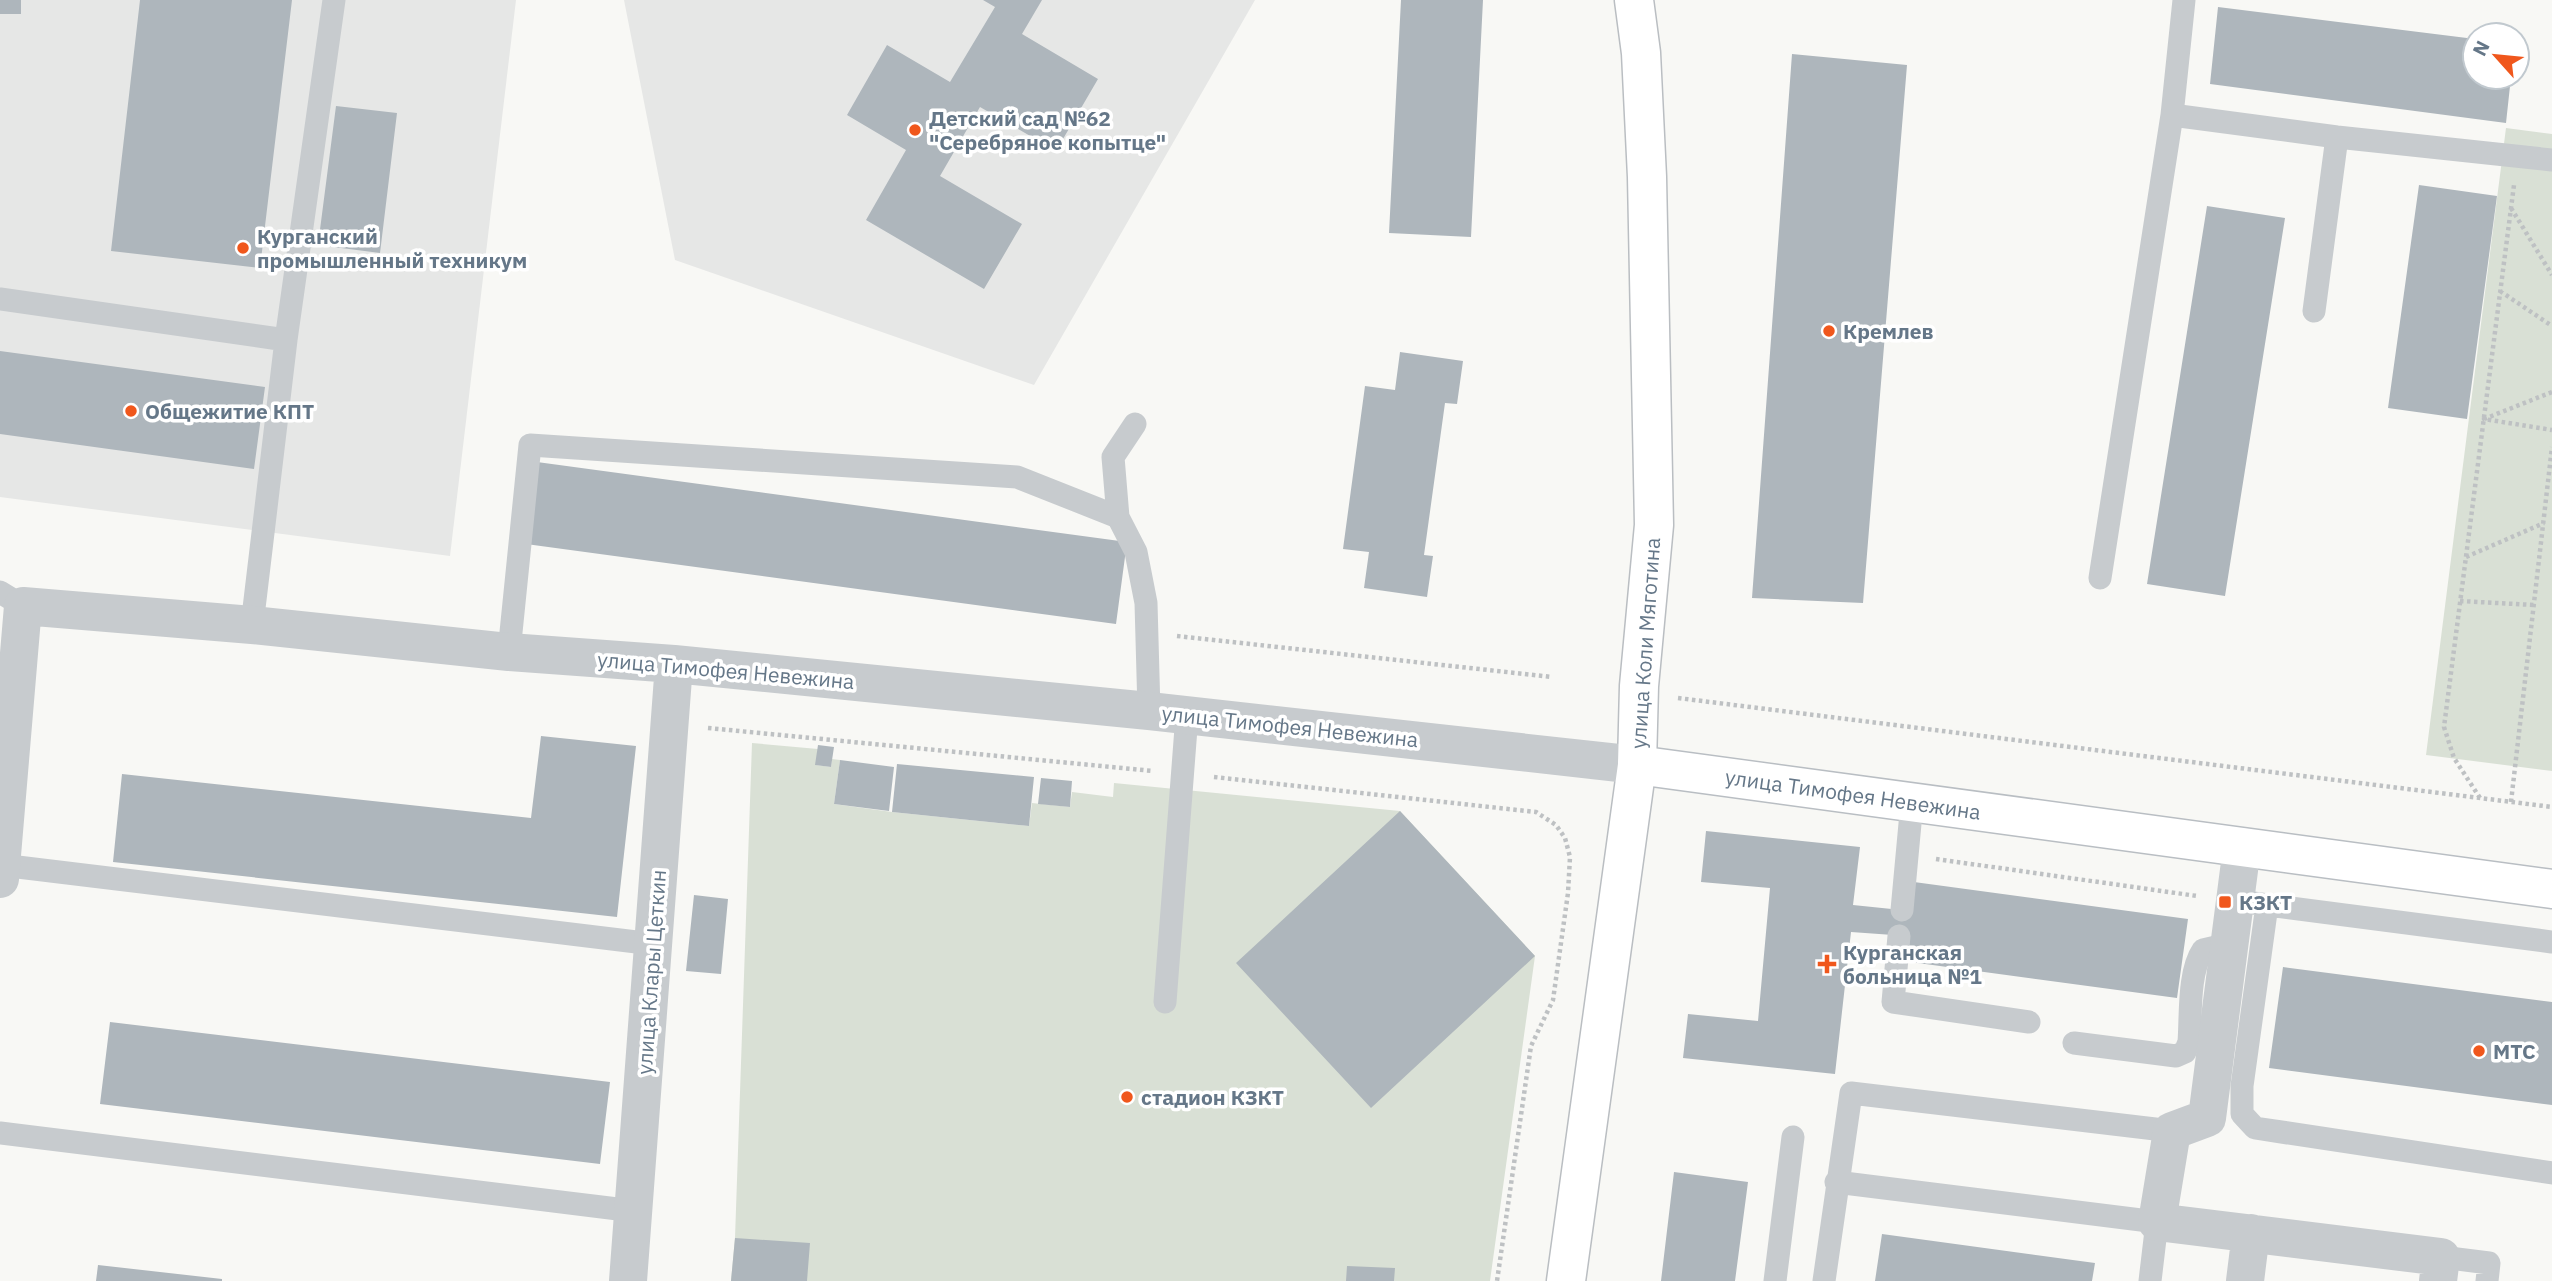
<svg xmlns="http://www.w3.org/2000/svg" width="2552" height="1281" font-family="'IBM Plex Sans',sans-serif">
<rect width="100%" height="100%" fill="#f8f8f5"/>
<!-- built -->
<path fill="#e6e7e6" d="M0,0H516L450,556L0,497Z
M624,0H1255L1034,385L675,260Z"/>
<!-- green -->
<path fill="#d9e0d5" d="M2506,128L2552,134V771L2426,755Z
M752,743L818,749L816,765L831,767L832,759L840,760L834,804L892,812L1029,826L1032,803L1070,807L1072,792L1113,797L1114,783L1400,811L1535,956L1490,1281H731L735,1238Z"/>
<!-- building -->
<path fill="#aeb6bc" d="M0,0H21V14H0Z
M140,0H292L260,268L111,251Z
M983,0H1042L1022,34L1098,79L1056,151L980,107L940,176L1022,224L984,289L866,220L906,150L847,115L887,45L950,82L995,7Z
M1401,0H1483L1471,237L1389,233Z
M2218,7L2475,39V77H2511L2506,123L2210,84Z
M1792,54L1907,65L1863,603L1752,598Z
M336,106L397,113L380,253L318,245Z
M2419,185L2497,196L2467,419L2388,408Z
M2207,206L2285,218L2225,596L2147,584Z
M0,351L265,387L254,469L0,434Z
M1400,352L1463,361L1457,404L1445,403L1424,555L1433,556L1427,597L1364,588L1369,552L1343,549L1365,386L1395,390Z
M537,462L1127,542L1116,624L526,544Z
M541,736L636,746L617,917L113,862L122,774L531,818Z
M818,745L834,747L831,767L815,765Z
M840,760L894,767L889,811L834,804Z
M897,764L1034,777L1029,826L892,812Z
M1041,778L1072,781L1070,807L1038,804Z
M1400,811L1535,956L1371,1108L1236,963Z
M1706,831L1860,847L1853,905L1911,911L1914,882L2188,919L2177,998L1903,961L1907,936L1851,932L1835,1074L1683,1058L1688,1014L1758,1021L1770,888L1701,882Z
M694,895L728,899L721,974L686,971Z
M2283,967L2552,1002V1105L2269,1068Z
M110,1022L610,1082L600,1164L100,1104Z
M1674,1172L1748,1182L1735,1281H1661Z
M1882,1234L2095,1263L2092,1281H1875Z
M735,1238L810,1243L807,1281H731Z
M98,1265L222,1279V1281H96Z
M1347,1266L1395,1268L1394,1281H1346Z"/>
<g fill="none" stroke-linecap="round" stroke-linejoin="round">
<!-- secondary casing -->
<g stroke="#b9bec3" stroke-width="41">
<path id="secondary" d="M1637,765L2552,889"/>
</g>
<!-- primary casing -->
<g stroke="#babec2" stroke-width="41">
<path id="primary" d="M1566,1281L1637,765L1639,686L1654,525L1647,177L1641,53L1634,0"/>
</g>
<!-- path -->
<path stroke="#bec1c3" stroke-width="4.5" stroke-dasharray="3.5 3.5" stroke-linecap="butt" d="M2511,208L2552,275
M2500,291L2552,326
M2552,392L2484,419L2552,430
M2466,557L2544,523
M2460,601L2534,605
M1177,636L1552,677
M1678,698L2552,807
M708,728L1153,771
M1214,777L1536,812L1556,825L1565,838L1570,857L1568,893L1553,1000L1531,1046L1497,1281
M2480,798L2454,758L2444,727L2514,185
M2511,802L2552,447
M1936,859L2197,896"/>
<!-- lane -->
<path stroke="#c7cbce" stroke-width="23" d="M2172,115L2337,137L2552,160
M0,299L286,340
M2314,311L2337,137
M1118,517L1113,457L1135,424
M2100,578L2172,115L2184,0
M0,592L23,606
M252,625L286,340L334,0
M509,652L530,445L1017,477L1118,517L1136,552L1146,603L1149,711
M1,865L653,944
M2253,903L2552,942
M2267,905L2242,1086V1114L2255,1128L2552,1173
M1902,910L1912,802
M1899,936L1893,1002L2029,1022
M1165,1002L1187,715
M2074,1043L2176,1056L2185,1052L2189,1042C2191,1016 2188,972 2203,950L2229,944
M0,1133L634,1211
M1836,1182L2157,1222L2150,1281
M2441,1257L2489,1263L2487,1281
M1775,1281L1793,1137
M1824,1281L1851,1093L2172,1131"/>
<!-- street -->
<path stroke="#c7cbce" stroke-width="38" d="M2242,847L2207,1118L2172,1131L2157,1222L2441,1257L2438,1281
M0,879L23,606L252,625L509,652L674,664L1149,711L1637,765
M628,1281L674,664
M2245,1281L2251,1233"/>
<!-- secondary -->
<use href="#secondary" stroke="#fff" stroke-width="38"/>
<!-- primary -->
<use href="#primary" stroke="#fff" stroke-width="38"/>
</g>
<!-- markers -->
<g fill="#f0571c" stroke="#fff" stroke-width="2.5">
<circle cx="915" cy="130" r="7"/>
<circle cx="243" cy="248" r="7"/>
<circle cx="1829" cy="331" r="7"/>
<circle cx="131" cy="411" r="7"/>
<rect x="2218" y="895" width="14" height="14" rx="3.5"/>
<path d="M1823.5 953.5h7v7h7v7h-7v7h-7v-7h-7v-7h7z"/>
<circle cx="2479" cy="1051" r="7"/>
<circle cx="1127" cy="1097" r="7"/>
</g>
<g text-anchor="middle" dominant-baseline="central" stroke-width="7" stroke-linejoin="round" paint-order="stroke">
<!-- poi labels -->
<g font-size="21" font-weight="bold" fill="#657788" stroke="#fff" text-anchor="start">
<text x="929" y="118">Детский сад №62<tspan x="929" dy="24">"Серебряное копытце"</tspan></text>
<text x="257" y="236">Курганский<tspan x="257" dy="24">промышленный техникум</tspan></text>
<text x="1843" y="331">Кремлев</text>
<text x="145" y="411">Общежитие КПТ</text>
<text x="2239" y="902">КЗКТ</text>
<text x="1843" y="952">Курганская<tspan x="1843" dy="24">больница №1</tspan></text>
<text x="2493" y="1051">МТС</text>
<text x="1141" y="1097">стадион КЗКТ</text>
</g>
<!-- street labels -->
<g font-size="21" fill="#657788" stroke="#fff">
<text transform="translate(1645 643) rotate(-86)">улица Коли Мяготина</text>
<text transform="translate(726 670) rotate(5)">улица Тимофея Невежина</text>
<text transform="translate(1290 726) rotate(6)">улица Тимофея Невежина</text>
<text transform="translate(1853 794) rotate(8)">улица Тимофея Невежина</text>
<text transform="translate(651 972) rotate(-86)">улица Клары Цеткин</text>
</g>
</g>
<!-- north arrow -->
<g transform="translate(2496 56) rotate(297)"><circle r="33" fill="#ffffff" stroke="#c1c9cf" stroke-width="2"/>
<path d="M0-5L12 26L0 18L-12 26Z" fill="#f0571c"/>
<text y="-10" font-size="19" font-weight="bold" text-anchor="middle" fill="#657788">N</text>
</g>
</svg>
